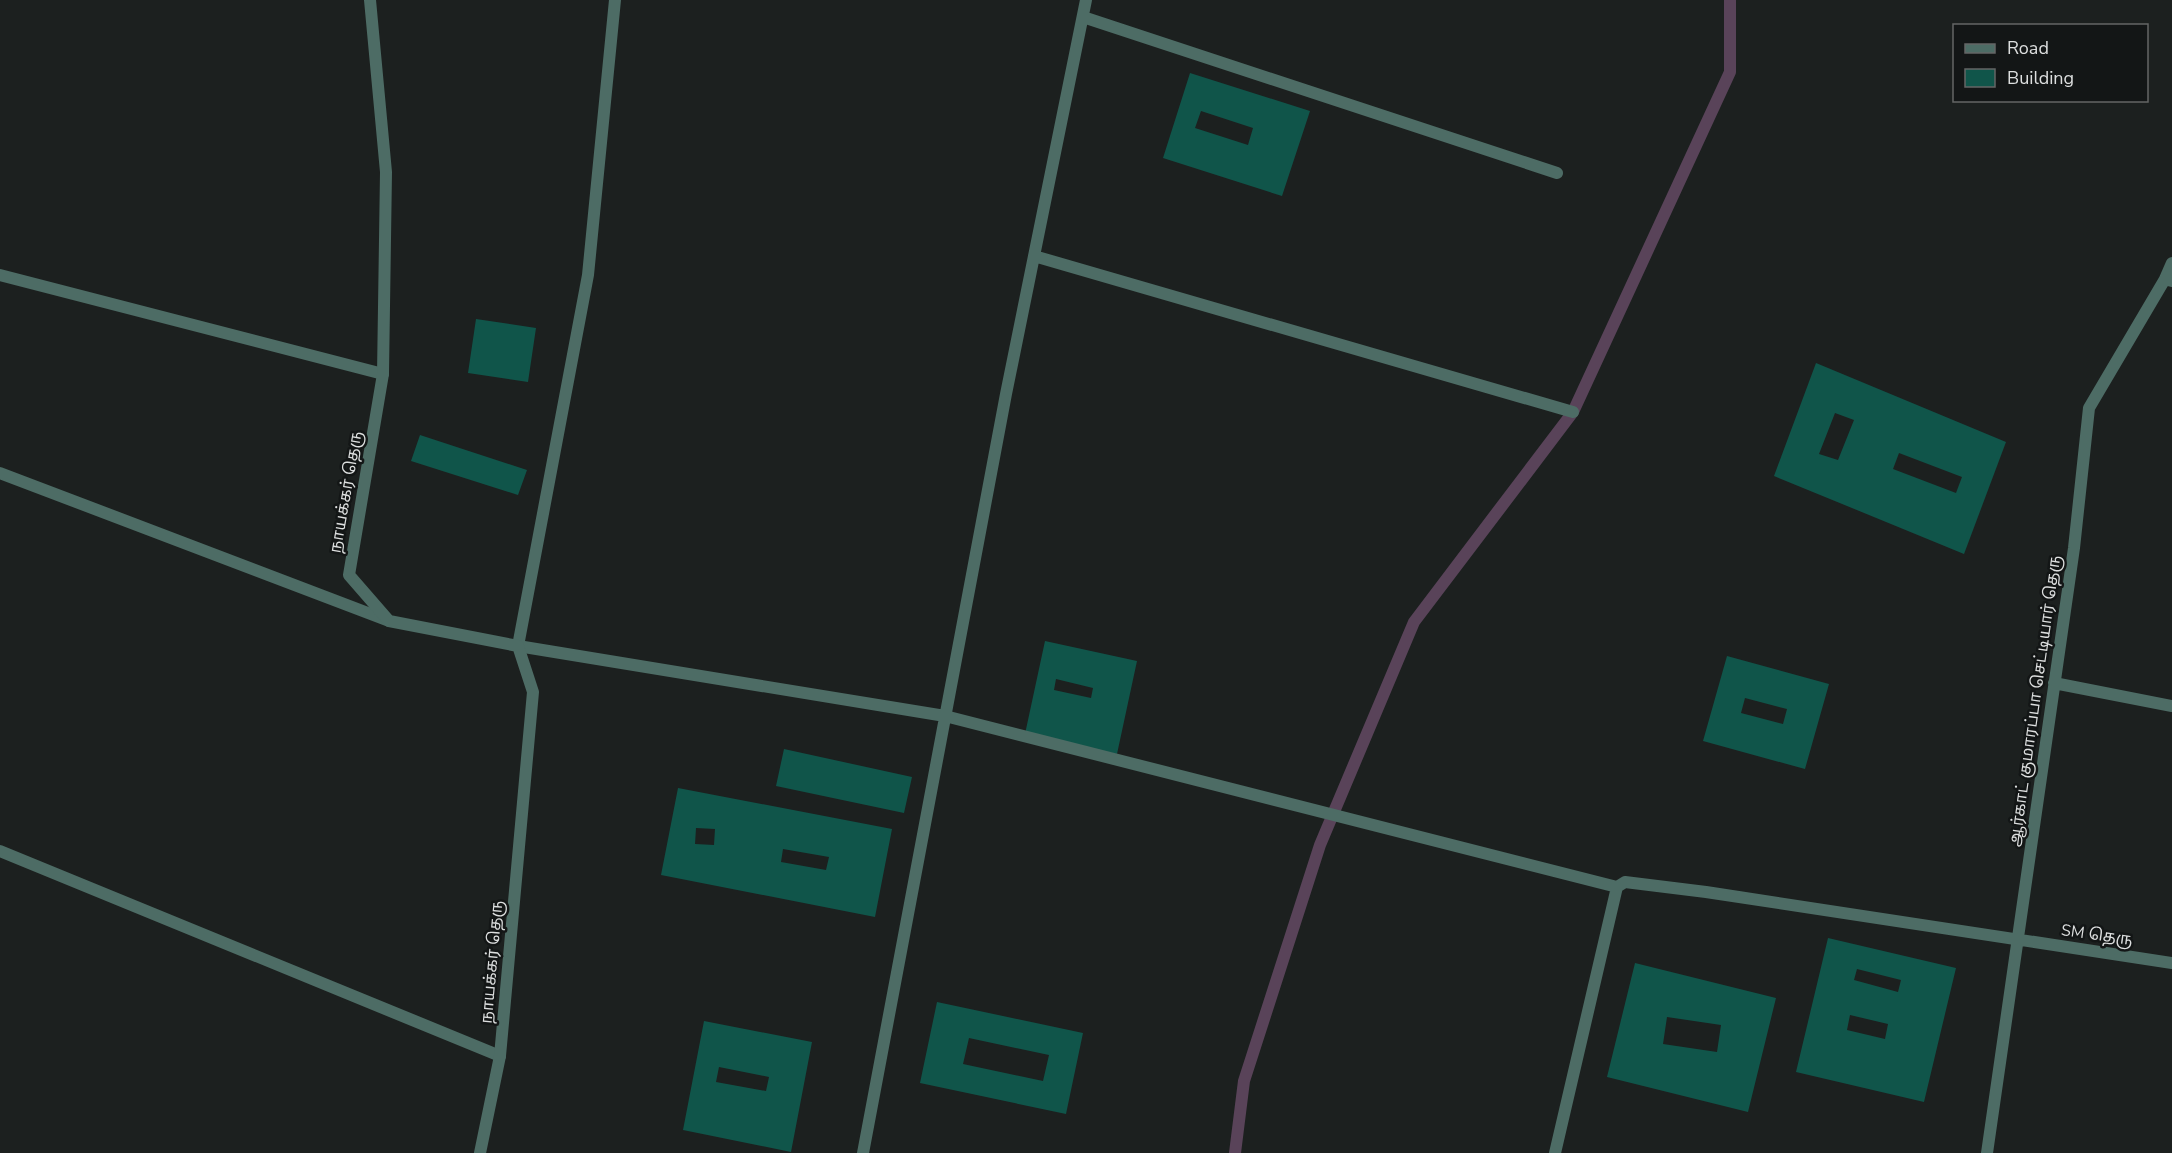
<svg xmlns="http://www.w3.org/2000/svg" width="2172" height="1153" font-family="'Nunito Sans','Noto Sans Tamil',sans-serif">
<rect width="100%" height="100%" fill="#1c201f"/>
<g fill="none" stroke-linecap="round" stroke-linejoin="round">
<!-- stream -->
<path stroke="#594359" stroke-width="12" d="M1235,1153L1244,1081L1320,845L1414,622L1573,412L1730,72V0"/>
</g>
<!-- building -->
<path fill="#10554a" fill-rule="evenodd" d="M1190,73L1310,111L1282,196L1163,158ZM1201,111L1253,128L1248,145L1195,128Z
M476,319L536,328L528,382L468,373Z
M1816,363L2006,442L1964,554L1774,476ZM1835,413L1854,420L1838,460L1819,454ZM1899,453L1962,477L1956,493L1893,469Z
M420,435L527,470L518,495L411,461Z
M1045,641L1137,661L1117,754L1025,734ZM1056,679L1093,688L1091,698L1054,690Z
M1727,656L1829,684L1805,769L1703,741ZM1745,698L1787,709L1783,724L1741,713Z
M784,749L912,777L904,813L776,786Z
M678,788L892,829L875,917L661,875ZM696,828L715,829L714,845L695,844ZM783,849L829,857L826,870L781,862Z
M1828,938L1956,968L1924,1102L1796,1072ZM1857,969L1901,980L1898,992L1854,980ZM1850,1015L1888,1024L1885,1039L1847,1030Z
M1635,963L1776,998L1748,1112L1607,1077ZM1667,1017L1721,1025L1717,1052L1663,1044Z
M937,1002L1083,1033L1066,1114L920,1083ZM969,1038L1049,1055L1043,1081L963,1064Z
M704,1021L812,1042L791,1152L683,1130ZM719,1067L769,1077L766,1091L716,1082Z"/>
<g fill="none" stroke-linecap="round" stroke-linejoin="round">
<!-- minor -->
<path stroke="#4d6c65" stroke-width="12" d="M615,0L588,275L518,646L945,716L1617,887
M1083,17L1557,173
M1034,256L1573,412
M0,275L383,374
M2165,279L2172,263
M0,473L389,621
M2054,683L2172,706
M0,851L500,1056
M863,1153L1006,394L1086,0
M1555,1153L1617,887L1625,882L1706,892L2172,963
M1987,1153L2074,548L2089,408L2165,279L2172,281"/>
<!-- tertiary -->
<path stroke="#4d6c65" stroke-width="12" d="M370,0L386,172L383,374L349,575L389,621L518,646L533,692L500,1056L480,1153"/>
</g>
<g text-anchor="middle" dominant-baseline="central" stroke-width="5" stroke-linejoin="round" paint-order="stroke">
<!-- street labels -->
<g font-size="16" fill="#dddfdf" stroke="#131616">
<text transform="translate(346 492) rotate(-80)">நாயக்கர் தெரு</text>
<text transform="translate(2035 701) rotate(-82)">ஆர்காட் குமாரப்பா செட்டியார் தெரு</text>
<text transform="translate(2097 935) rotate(8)">SM தெரு</text>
<text transform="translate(492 962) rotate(-85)">நாயக்கர் தெரு</text>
</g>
</g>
<!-- legend -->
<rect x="1953" y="24" width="195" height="78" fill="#131616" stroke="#646666" stroke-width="1.5"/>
<rect x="1965" y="44" width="30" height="9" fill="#4d6c65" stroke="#646666" stroke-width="1.5"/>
<text x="2007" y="54" font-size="18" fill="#dddfdf">Road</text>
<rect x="1965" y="69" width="30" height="18" fill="#10554a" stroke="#646666" stroke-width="1.5"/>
<text x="2007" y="84" font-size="18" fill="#dddfdf">Building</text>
</svg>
